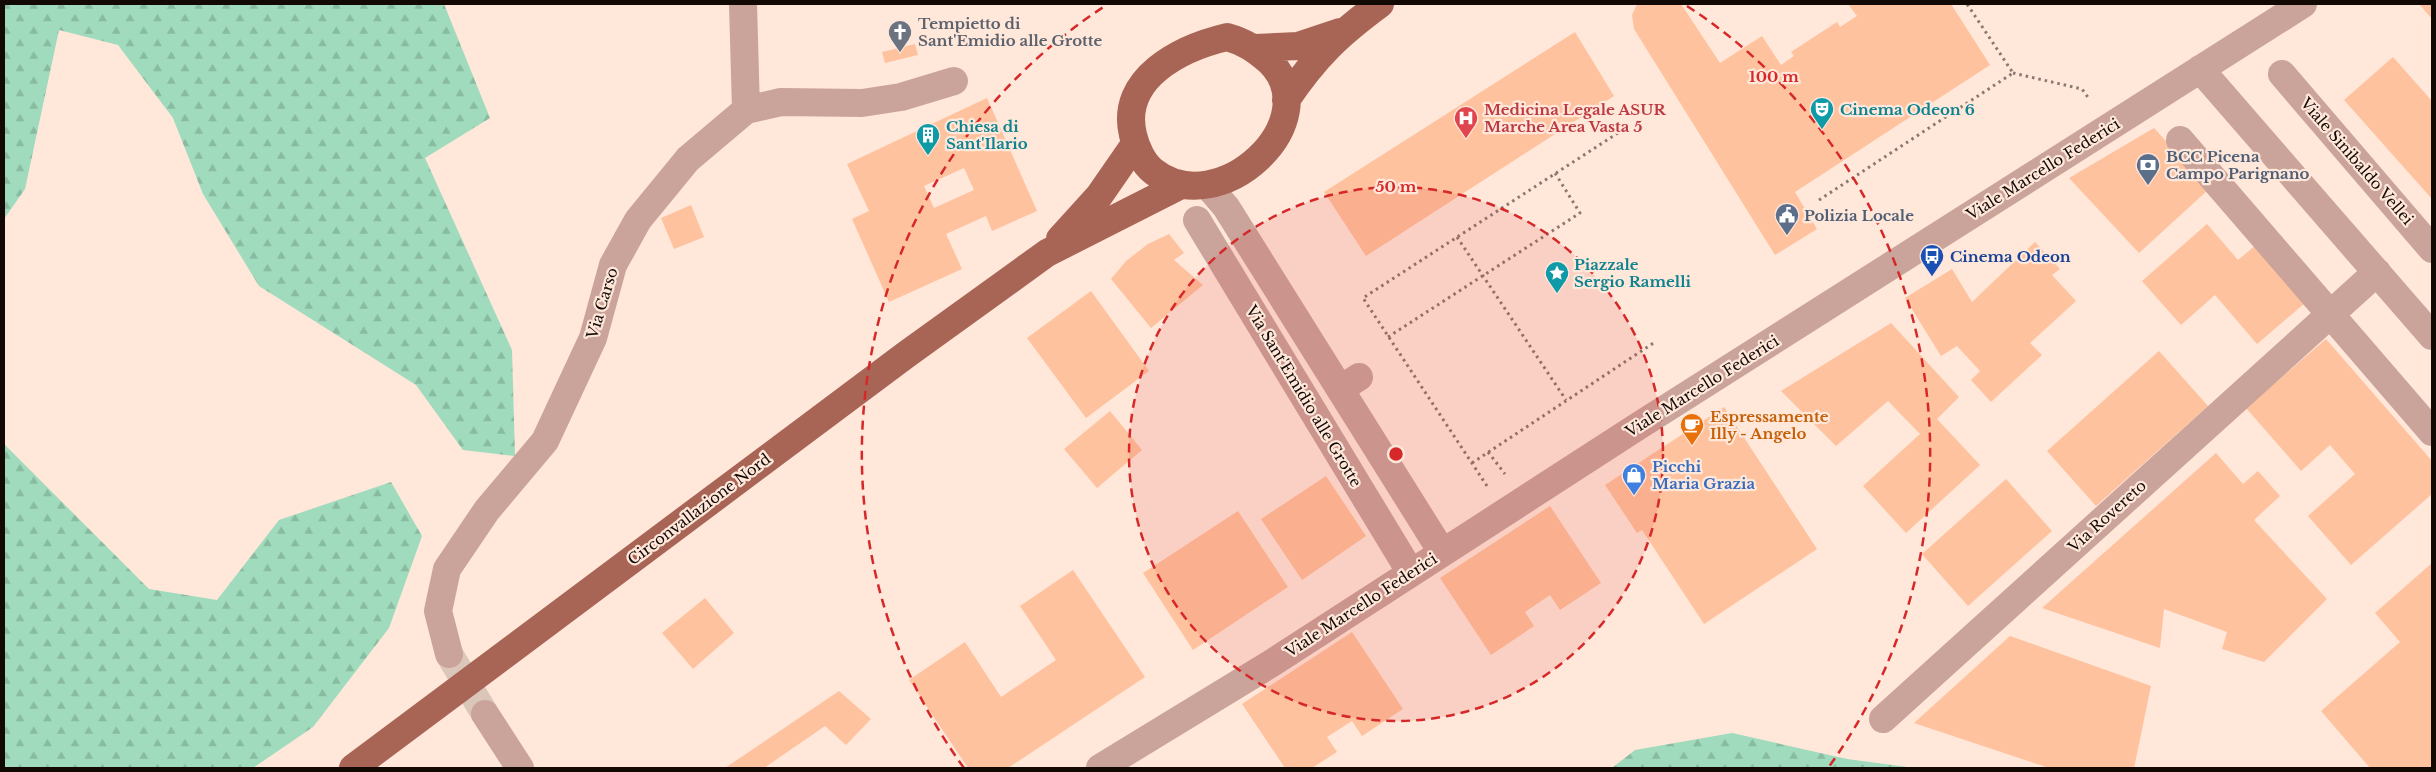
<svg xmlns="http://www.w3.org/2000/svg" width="2436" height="772" font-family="'Libre Baskerville',serif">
<defs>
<pattern id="forest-firs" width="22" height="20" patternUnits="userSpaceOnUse" patternTransform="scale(1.25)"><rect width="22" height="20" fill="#9fdbbc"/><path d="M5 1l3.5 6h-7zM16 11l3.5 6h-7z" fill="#88bba0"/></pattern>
</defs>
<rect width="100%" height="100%" fill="#ffe7da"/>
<!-- forest -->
<path fill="url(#forest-firs)" d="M4,4H444L490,118L425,158L512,350L515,456L463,450L416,385L259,286L203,194L173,118L118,45L59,30L25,189L4,219Z
M4,444L149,589L217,600L279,520L391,482L422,536L389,628L313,727L253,768H4Z
M1732,733L1847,759L1915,768H1612L1635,750Z"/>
<!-- building -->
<path fill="#ffc29e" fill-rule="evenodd" d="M1637,4H1681L1720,63L1762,36L1781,65L1794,56L1791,52L1837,22L1840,27L1857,16L1848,4H1951L1990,65L1795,192L1817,229L1775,255L1634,29L1632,15Z
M2419,4H2432V19Z
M1575,32L1614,96L1366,256L1324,192Z
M915,44L918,55L885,63L882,52Z
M2393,57L2432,101V199L2344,100Z
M987,98L1037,211L992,231L986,216L946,234L962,269L889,302L852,219L869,211L847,164ZM964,168L974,190L934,208L924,186Z
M2154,128L2209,189L2139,253L2069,178Z
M691,205L704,237L674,249L661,218Z
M2207,224L2238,260L2256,245L2305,303L2257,344L2215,295L2181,325L2142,281Z
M1169,234L1184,253L1174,260L1203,285L1151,328L1111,279L1126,261L1148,244Z
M2035,242L2060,269L2052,275L2076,301L2030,343L2042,355L1991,402L1971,380L1980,371L1957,346L1941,356L1905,298L1952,269L1972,302Z
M1091,291L1149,371L1086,418L1027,338Z
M1891,323L1959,397L1937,419L1980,465L1906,533L1863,486L1920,434L1888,401L1836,446L1781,391Z
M2326,339L2432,461V494L2351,565L2308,516L2355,474L2330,445L2301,471L2246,408Z
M2159,351L2208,406L2096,506L2047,451Z
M1724,407L1817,549L1704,624L1642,530L1637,533L1605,485Z
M1110,411L1142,450L1097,488L1064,449Z
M2216,453L2243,484L2258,471L2280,496L2254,520L2327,599L2264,662L2222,649L2227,632L2164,609L2160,648L2042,608Z
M1326,476L1366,536L1302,580L1261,519Z
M2006,479L2052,531L1968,606L1922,554Z
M1550,506L1601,583L1560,610L1550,595L1525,612L1534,626L1491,655L1440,578Z
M1238,511L1288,587L1193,650L1143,573Z
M2432,563V768H2370L2321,711L2400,642L2375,613Z
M1073,570L1145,677L1008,768H968L909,680L965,642L1001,697L1056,660L1020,606Z
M705,598L734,633L693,669L662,633Z
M1352,632L1403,709L1362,736L1352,721L1327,737L1337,752L1312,768H1285L1242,704Z
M2010,636L2151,686L2134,768H2049L1914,723Z
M839,691L871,719L846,745L825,726L764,768H725Z"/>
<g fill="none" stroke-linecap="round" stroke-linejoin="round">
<!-- minor-tunnel -->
<path stroke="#dbc6ba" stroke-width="28" stroke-dasharray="28 14" stroke-linecap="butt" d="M449,654L485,714"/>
<!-- path -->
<path stroke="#8a7971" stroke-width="3" stroke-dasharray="2.5 4" stroke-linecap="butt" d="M2013,73L2082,89L2090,100
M1819,200L2013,73L1967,4
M1457,237L1566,400
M1388,337L1580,213L1555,173
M1488,452L1505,474
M1472,463L1655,342
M1487,486L1363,298L1621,131"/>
<!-- minor -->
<path stroke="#caa49b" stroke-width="28" d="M743,4L746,110
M2200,69L2432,336
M2282,74L2432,249
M2180,140L2432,432
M1208,186L1226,207L1442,552
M1197,220L1411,573
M1345,386L1359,377
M449,654L438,611L447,569L487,510L545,441L593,338L613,265L638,220L688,159L746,110L781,102L862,103L901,97L954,81
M485,714L520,768
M1883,719L2377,272
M1100,768L1272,663L1640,425L2303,4"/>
<!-- major -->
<path stroke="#a86556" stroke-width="28" d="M1227,37C1245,42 1255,49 1269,61C1330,120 1219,224 1153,171C1143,163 1136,148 1133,135C1119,78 1181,48 1227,37Z
M1255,48L1298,46L1340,32
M1286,100C1316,56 1338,35 1380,4
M1060,239L1099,196L1135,144
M353,768L907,354L1047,253L1181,185"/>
</g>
<!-- distance rings -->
<circle cx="1396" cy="454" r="267" fill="#d62828" fill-opacity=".12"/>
<g fill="none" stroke="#d62828" stroke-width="2.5" stroke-dasharray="9 6">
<circle cx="1396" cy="454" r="267"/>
<path d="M964 768A534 534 0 0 1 1105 6M1687 6A534 534 0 0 1 1828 768"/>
</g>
<!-- icons -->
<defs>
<g id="church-pin" transform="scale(1.25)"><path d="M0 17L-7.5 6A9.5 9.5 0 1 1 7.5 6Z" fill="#6b7280" stroke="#ffe7da"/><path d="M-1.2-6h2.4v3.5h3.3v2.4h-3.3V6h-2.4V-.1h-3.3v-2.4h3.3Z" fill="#fff"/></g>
<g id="theatre-pin" transform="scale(1.25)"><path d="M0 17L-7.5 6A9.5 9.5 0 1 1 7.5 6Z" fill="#0f9aa8" stroke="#ffe7da"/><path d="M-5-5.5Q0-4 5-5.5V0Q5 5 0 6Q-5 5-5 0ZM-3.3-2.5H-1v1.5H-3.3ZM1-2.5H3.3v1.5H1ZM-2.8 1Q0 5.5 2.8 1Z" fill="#fff"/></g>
<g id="hospital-pin" transform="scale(1.25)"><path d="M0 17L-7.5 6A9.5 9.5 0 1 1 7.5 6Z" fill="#e0444e" stroke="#ffe7da"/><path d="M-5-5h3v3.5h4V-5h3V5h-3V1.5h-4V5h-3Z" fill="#fff"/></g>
<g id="building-pin" transform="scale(1.25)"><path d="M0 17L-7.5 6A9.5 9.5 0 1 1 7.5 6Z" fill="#0f9aa8" stroke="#ffe7da"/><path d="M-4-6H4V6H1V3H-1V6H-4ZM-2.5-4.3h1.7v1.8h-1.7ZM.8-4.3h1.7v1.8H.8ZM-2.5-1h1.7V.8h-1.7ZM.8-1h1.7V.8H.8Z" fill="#fff"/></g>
<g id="bank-pin" transform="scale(1.25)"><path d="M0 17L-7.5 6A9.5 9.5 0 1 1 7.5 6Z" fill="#5c6f8a" stroke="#ffe7da"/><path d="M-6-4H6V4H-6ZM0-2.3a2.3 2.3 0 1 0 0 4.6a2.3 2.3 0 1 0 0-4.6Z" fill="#fff"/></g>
<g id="civic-pin" transform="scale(1.25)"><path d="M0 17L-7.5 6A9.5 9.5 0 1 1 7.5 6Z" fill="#5c6f8a" stroke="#ffe7da"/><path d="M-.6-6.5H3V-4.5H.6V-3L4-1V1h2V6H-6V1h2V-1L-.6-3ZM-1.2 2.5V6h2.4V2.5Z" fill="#fff"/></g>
<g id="bus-pin" transform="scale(1.25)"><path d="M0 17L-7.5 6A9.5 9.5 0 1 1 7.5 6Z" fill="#1a4fb4" stroke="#ffe7da"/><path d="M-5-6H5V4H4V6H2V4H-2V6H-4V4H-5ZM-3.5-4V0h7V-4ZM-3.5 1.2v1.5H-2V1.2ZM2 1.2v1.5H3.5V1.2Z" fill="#fff"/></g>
<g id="sight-pin" transform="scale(1.25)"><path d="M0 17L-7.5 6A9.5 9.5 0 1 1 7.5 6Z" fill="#0f9aa8" stroke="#ffe7da"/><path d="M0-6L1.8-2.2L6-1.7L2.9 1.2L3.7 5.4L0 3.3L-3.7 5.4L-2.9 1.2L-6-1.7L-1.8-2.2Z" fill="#fff"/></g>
<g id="cafe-pin" transform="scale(1.25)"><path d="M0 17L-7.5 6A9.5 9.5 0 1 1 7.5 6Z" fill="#e8710a" stroke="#ffe7da"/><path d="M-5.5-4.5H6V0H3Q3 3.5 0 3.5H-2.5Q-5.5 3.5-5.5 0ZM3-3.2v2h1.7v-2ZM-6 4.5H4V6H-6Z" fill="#fff"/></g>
<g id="shop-pin" transform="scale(1.25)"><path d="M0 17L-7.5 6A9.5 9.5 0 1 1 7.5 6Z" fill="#3f7fe0" stroke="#ffe7da"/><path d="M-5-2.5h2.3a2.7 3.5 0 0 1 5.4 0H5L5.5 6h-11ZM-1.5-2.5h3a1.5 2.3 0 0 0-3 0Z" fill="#fff"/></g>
</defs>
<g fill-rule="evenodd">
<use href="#church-pin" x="900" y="32"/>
<use href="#theatre-pin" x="1822" y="109"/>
<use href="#hospital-pin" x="1466" y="118"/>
<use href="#building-pin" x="928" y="135"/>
<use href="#bank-pin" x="2148" y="165"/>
<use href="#civic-pin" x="1787" y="215"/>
<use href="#bus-pin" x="1932" y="256"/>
<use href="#sight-pin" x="1557" y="273"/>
<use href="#cafe-pin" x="1692" y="425"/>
<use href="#shop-pin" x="1634" y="475"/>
</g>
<g text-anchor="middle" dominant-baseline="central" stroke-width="4.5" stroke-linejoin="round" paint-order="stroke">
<!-- worship labels -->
<g font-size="15" font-weight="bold" fill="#5b616d" stroke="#ffe7da" text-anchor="start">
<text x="918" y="23">Tempietto di<tspan x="918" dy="17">Sant'Emidio alle Grotte</tspan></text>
</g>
<!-- health labels -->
<g font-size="15" font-weight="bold" fill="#be3a42" stroke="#ffe7da" text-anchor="start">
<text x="1484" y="109">Medicina Legale ASUR<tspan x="1484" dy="17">Marche Area Vasta 5</tspan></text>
</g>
<!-- culture labels -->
<g font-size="15" font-weight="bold" fill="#0d838f" stroke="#ffe7da" text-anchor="start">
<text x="1840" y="109">Cinema Odeon 6</text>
<text x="946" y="126">Chiesa di<tspan x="946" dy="17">Sant'Ilario</tspan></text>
<text x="1574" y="264">Piazzale<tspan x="1574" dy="17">Sergio Ramelli</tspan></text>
</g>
<!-- service labels -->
<g font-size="15" font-weight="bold" fill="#4e5e75" stroke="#ffe7da" text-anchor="start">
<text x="2166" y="156">BCC Picena<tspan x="2166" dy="17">Campo Parignano</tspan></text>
<text x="1804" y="215">Polizia Locale</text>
</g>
<!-- street labels -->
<g font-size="15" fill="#120905" stroke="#ffe7da">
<text transform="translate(2357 161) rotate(49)">Viale Sinibaldo Vellei</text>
<text transform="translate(2043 169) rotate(-32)">Viale Marcello Federici</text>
<text transform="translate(602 303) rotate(-73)">Via Carso</text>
<text transform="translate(1702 386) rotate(-32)">Viale Marcello Federici</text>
<text transform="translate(1304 396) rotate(59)">Via Sant'Emidio alle Grotte</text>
<text transform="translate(699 509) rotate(-37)">Circonvallazione Nord</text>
<text transform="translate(2107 516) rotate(-42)">Via Rovereto</text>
<text transform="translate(1361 605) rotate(-33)">Viale Marcello Federici</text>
</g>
<!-- transit labels -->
<g font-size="15" font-weight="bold" fill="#164399" stroke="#ffe7da" text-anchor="start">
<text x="1950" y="256">Cinema Odeon</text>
</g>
<!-- food labels -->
<g font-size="15" font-weight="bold" fill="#c56008" stroke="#ffe7da" text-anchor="start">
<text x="1710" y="416">Espressamente<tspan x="1710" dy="17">Illy - Angelo</tspan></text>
</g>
<!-- shop labels -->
<g font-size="15" font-weight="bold" fill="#366cbe" stroke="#ffe7da" text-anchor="start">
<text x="1652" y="466">Picchi<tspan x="1652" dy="17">Maria Grazia</tspan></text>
</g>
</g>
<circle cx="1396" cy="454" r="8" fill="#d62828" stroke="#ffe7da" stroke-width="2.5"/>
<g font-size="15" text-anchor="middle" font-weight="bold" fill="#d62828" stroke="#ffe7da" stroke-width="4.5" stroke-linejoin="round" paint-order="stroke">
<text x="1774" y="82">100 m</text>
<text x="1396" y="192">50 m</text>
</g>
<!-- border -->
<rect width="2436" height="772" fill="none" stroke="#120905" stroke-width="10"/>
</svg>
